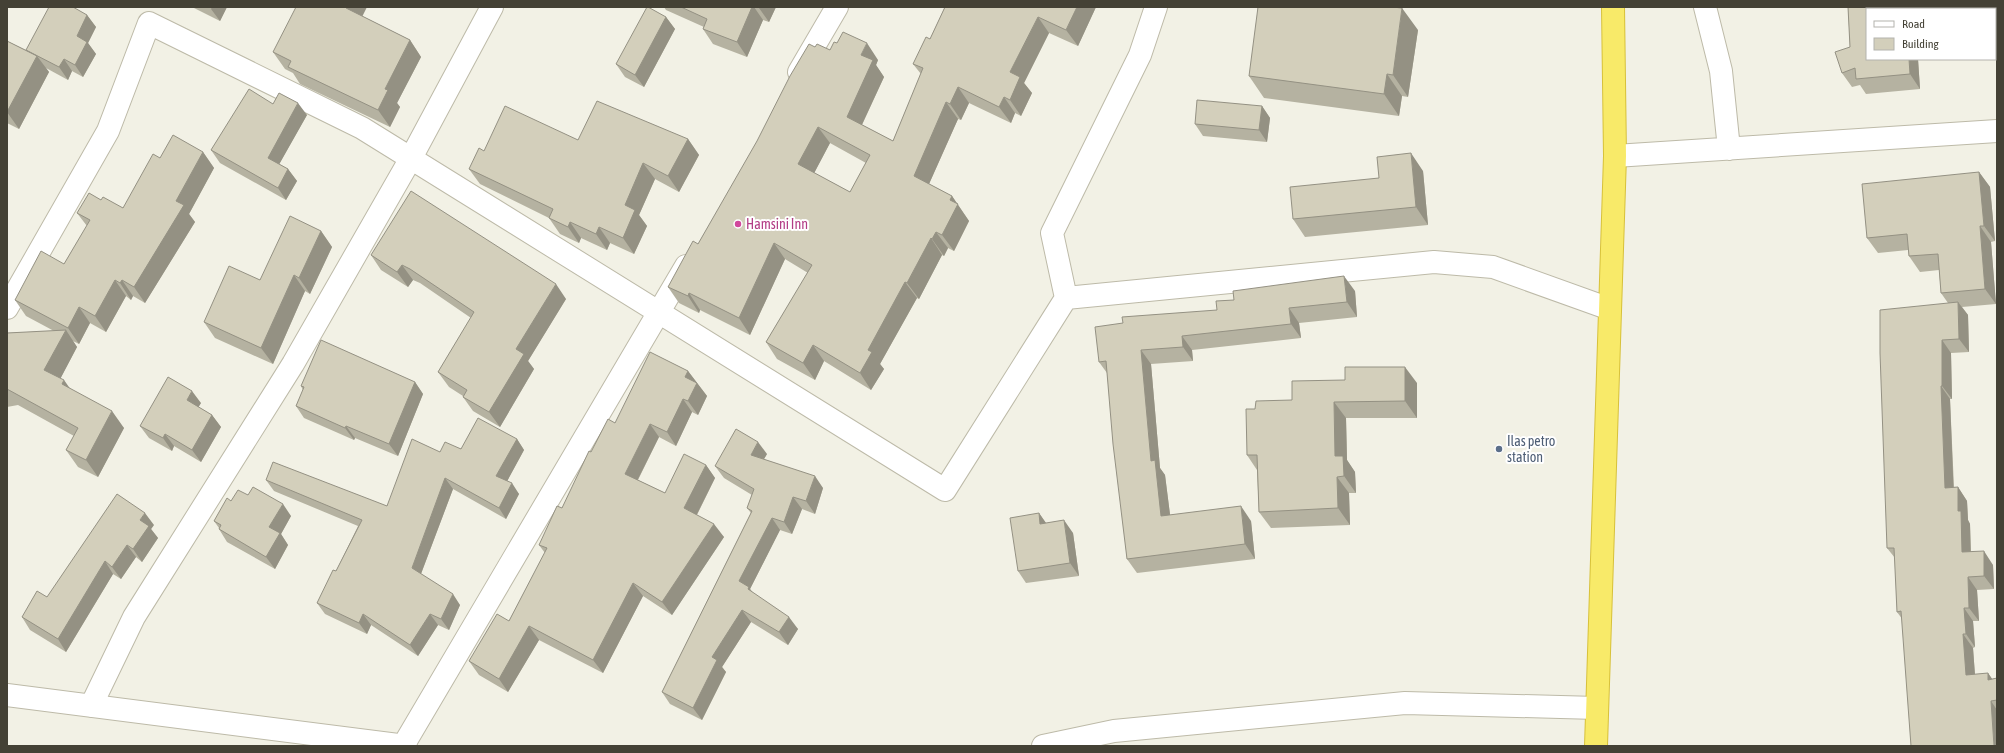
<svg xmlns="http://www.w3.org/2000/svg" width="2004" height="753" font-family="'Asap Condensed',sans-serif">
<rect width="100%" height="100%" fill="#f2f1e5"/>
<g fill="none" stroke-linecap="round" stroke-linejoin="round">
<!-- street casing -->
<g stroke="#bdbaa8" stroke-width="24">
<path id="street" d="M1705,7L1721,71L1729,149
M799,72L837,7
M1615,156L1997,131
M1066,298L1052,233L1140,55L1156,7
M7,308L108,131L149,23L362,128L945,490L1066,298L1434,262L1493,267L1610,309
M7,695L406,746
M91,706L134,617L293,364L411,158L492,7
M403,746L686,266
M1043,746L1114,731L1405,703L1597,708"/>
</g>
<!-- highway casing -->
<g stroke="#d7c13a" stroke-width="24">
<path id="highway" d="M1596,746L1615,156L1613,7"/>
</g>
<!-- street -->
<use href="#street" stroke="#fff" stroke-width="22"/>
<!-- highway -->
<use href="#highway" stroke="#f8ea69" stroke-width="22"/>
</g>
<!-- wall -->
<path fill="#b5b2a1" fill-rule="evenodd" d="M192,7H227L220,21Z
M664,7H776L769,22L763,20L747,57L713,44L703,29L704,27L666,10Z
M945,7H1096L1078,46L1049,33L1024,83L1032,93L1021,116L1015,113L1011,123L969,103L961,120L958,119L929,184L952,196L969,221L954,251L948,248L944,256L942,255L919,299L917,298L880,364L884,369L871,390L824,361L815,380L777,359L766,342L808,273L785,259L750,335L700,310L699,313L679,303L668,287L698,244L815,47L878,60L876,65L884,77L862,125L893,141L921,74L913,64L930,39ZM830,143L866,163L850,192L814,173Z
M1848,7H1997V36H1995V9H1867L1918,59L1920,89L1866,94L1860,85L1852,87L1842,73L1850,47Z
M87,15L96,27L88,43L96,54L83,77L72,71L68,80L46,68L49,72L19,129L7,123V41L26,50Z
M362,16L410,40L421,57L397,103L400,107L390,127L300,84L293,73L285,69L273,52Z
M666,17L675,29L644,87L625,77L616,64Z
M1418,30L1408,97L1402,96L1399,116L1264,98L1249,76Z
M273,104L307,115L279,164L288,169L297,181L286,200L220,163L211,150Z
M1262,106L1270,118L1267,142L1203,136L1195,124Z
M688,139L699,155L679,192L655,179L639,215L647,226L634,254L610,243L607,250L581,238L579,243L560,234L549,218L480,184L469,169L484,151L578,140Z
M203,152L214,168L189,214L195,222L145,303L133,296L131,300L126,296L106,332L90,323L79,344L73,341L77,347L60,379L69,388L124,428L98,477L78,467L66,450L74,436L18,405L7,407V333L54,331L26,316L15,300L64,264L87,226L77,213L101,200L123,208L160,158Z
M1423,171L1428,225L1305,237L1293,219Z
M1979,172L1990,187L1995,241L1991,242L1996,304L1962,307L1968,315L1969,352L1951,353L1952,399H1950L1954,487H1958L1967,501L1968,520L1970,524L1971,552L1993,565L1994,589L1977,590L1979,621H1973L1975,647L1973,648L1975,675L1988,673L1992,679L1997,678V746L1897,612L1895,558L1887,548L1948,303L1941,293L1939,270L1920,272L1909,256L1908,250L1878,253L1867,238Z
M321,231L332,247L310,294L305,291L273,364L215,338L204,322L260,280Z
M371,255L566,299L528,361L534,369L500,427L473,411L463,397V396L449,387L438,372L471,318L420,283L413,280L408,287L381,270Z
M1355,291L1357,317L1299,323L1301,338L1192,350L1193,361L1151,364L1160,468L1165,475L1170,515L1251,521L1255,559L1137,573L1127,559L1107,373L1099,362L1217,310Z
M688,371L707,396L698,415L692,412L676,446L659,437L638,480L665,493L706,465L715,478L697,515L724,537L672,615L643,596L603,673L539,640L508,692L479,675L469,661L509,621L545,553L539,545L562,508L591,452Z
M415,382L423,394L398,456L355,438L354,440L304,418L296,406L303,390L301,386Z
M1417,383V418H1346L1347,460L1355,472L1356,493H1349L1350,525L1271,528L1259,512L1257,470L1247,455L1292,400Z
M201,403L198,407L212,415L221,427L201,462L174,446L172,451L149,438L140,426Z
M517,439L524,450L507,481L519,494L506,519L453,489L421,574L460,605L449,630L438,625L418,656L371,625L367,634L325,614L317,603L336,571L358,526L274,491L266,480L387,506L440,452Z
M767,454L764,459L823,488L815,514L802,509L792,534L780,530L750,589L753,593L798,629L788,645L751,622L722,667L726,672L702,720L670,704L662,692L751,513L747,508L752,495L724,478L715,466Z
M248,495L291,516L281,534L288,545L275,569L227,542L219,529V528L214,521L231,501Z
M1039,513L1046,523L1073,533L1079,576L1026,583L1018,571Z
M154,525L151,529L158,538L142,562L136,557L121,579L113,574L66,652L30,630L22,617L47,597Z"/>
<!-- shaded-wall -->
<path fill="#949183" d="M212,7H227L220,21L211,9Z
M347,7H367L358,25L346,8Z
M752,7H754L763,20L747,57L737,42Z
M759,7H776L769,22L759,8Z
M1077,7H1096L1078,46L1066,30Z
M1402,8L1418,30L1408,97L1393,75Z
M87,15L96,27L88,43L96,54L83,77L75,65L77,36Z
M666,17L675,29L644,87L635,75Z
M1038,17L1049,33L1024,83L1032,93L1021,116L1010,100V72Z
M410,40L421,57L397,103L400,107L390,127L378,110L385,89Z
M867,43L878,60L876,65L884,77L858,133L847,117L861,55Z
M37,56L49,72L19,129L7,112Z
M64,59L72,71L68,80L59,67Z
M1909,59H1918L1920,89L1910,74Z
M1387,74L1402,96L1399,116L1384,94Z
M958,87L969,103L961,120L950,104Z
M1004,97L1015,113L1011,123L999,107Z
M946,102L958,119L925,193L914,176Z
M298,103L307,115L276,170L268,158Z
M1262,106L1270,118L1267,142L1259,130Z
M818,127L830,143L810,181L798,164Z
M688,139L699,155L679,192L668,176Z
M203,152L214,168L189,214L195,222L145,303L134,287L176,201Z
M1411,153L1423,171L1428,225L1416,207Z
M643,163L655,179L639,215L647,226L634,254L623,238L625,205Z
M288,169L297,181L286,200L278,188Z
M1979,172L1990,187L1995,241L1984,226Z
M952,196L969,221L954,251L942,235L950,200Z
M570,222L581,238L579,243L568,227Z
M1980,226L1991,242L1996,304L1985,289Z
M599,227L610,243L607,250L596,234Z
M321,231L332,247L310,294L299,278Z
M936,232L948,248L944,256L932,239Z
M931,238L942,255L919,299L907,283Z
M774,243L785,259L750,335L739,318Z
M402,265L413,280L408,287L397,272Z
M294,275L305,291L273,364L261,348Z
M1344,276L1355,291L1357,317L1347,302Z
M115,280L126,296L106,332L95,316Z
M122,280L133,296L131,300L120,283Z
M905,282L917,298L880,364L884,369L871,390L860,373L868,350Z
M556,284L566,299L528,361L534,369L500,427L489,412L516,349Z
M689,293L700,310L699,313L688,296Z
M1958,302L1968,315L1969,352L1959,339Z
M79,307L90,323L79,344L68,328Z
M1289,308L1299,323L1301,338L1291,324Z
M66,330L77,347L56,387L44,370Z
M1182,336L1192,350L1193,361L1183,347Z
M1942,340L1951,353L1952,399L1942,386Z
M813,345L824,361L815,380L803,363Z
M1141,350L1151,364L1160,468L1165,475L1172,530L1161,516L1151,461Z
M1405,367L1417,383V418L1405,401Z
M688,371L707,396L698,415L688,401L685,377Z
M64,380L76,397L62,384Z
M415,382L423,394L398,456L389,444Z
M1941,386L1950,399L1954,501L1945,488Z
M192,391L201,403L195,413L187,400Z
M683,399L692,412L676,446L667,432Z
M1334,402L1346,418L1347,460L1355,472L1356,493L1344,476L1335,456Z
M112,411L124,428L98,477L86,460Z
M212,415L221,427L201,462L192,450Z
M650,424L659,437L634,487L625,474Z
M346,426L355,438L354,440L345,428Z
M165,434L174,446L172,451L163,438Z
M517,439L524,450L504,487L496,476Z
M758,442L767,454L759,467L751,455Z
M706,465L715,478L693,522L684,508Z
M815,476L823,488L815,514L806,501Z
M1337,477L1349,493L1350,525L1338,508Z
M445,478L453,489L419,579L412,568Z
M512,483L519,494L506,519L499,508Z
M1958,487L1967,501L1968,520L1970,524L1971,566L1962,552L1958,511Z
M793,497L802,509L792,534L784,522Z
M283,504L291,516L281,534L288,545L275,569L266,557L269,527Z
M1241,506L1251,521L1255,559L1245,544Z
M145,513L154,525L151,529L158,538L142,562L133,549L140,520Z
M1039,513L1048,526L1040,524Z
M772,518L780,530L750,589L758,600L739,581Z
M1064,520L1073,533L1079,576L1070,563Z
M714,524L724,537L672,615L662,602Z
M127,545L136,557L121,579L112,567Z
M1984,551L1993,565L1994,589L1984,576Z
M105,561L113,574L66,652L58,639Z
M1968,577L1977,590L1979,621L1969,608Z
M633,583L643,596L603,673L593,660Z
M453,594L460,605L449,630L441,619Z
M1964,608L1973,621L1975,647L1966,634Z
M742,610L751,622L722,667L726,672L702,720L693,708L712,657Z
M363,614L371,625L367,634L359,623Z
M430,614L438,625L418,656L410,645Z
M789,617L798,629L788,645L779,632Z
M529,626L539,640L508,692L499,679Z
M1963,634L1973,648L1976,689L1966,675Z
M1988,673L1997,686L1988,680Z
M1991,701L1997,710V746H1994Z"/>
<!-- building -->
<path fill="#d3cfbb" stroke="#949183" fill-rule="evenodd" d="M49,7H73L87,15L77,36L87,42L75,65L64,59L59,67L26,50Z
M296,7H347L346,8L410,40L385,89L388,90L378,110L288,67L291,61L273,52Z
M647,7H648L666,17L635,75L616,64Z
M681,7H752L737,42L703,29L707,19Z
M945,7H1077L1066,30L1038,17L1010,72L1020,77L1010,100L1004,97L999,107L958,87L950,104L946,102L914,176L952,196L950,200L958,204L942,235L936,232L932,239L931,238L907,283L905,282L868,350L872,352L860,373L813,345L803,363L766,342L812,265L774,243L739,318L689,293L688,296L668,287L693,241L698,244L757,141L790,76L809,44L815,47L817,44L830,50L834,42L837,43L843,32L867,43L861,55L873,60L847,117L893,141L923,68L913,64L926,37L930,39ZM818,127L870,155L850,192L798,164Z
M1258,7H1392L1402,8L1393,75L1387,74L1384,94L1249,76Z
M1848,7H1997V21H1995V9H1867V59H1909L1910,74L1856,79L1855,68L1842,73L1835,52L1850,47Z
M7,41L37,56L7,112Z
M249,89L273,104L279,93L298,103L268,158L288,169L278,188L211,150Z
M1197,100L1262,106L1259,130L1195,124Z
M597,101L688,139L668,176L643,163L625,205L635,210L623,238L599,227L596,234L570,222L568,227L549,218L553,209L469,169L479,148L484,151L505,106L578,140Z
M173,135L203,152L176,201L184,205L134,287L122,280L120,283L115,280L95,316L79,307L68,328L15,300L41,251L64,264L90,220L77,213L89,193L101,200L103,197L123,208L153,154L160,158Z
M1411,153L1416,207L1293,219L1290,187L1379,178L1377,157Z
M1979,172L1984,226H1980L1985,289L1941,293L1938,254L1909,256L1907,234L1867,238L1862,184Z
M411,191L556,284L516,349L524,354L489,412L463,397L467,390L438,372L474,312L410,269L402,265L397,272L371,255Z
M290,216L321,231L299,278L294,275L261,348L204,322L229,266L260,280Z
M1344,276L1347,302L1289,308L1291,324L1182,336L1183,347L1141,350L1151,461L1155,460L1161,516L1241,506L1245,544L1127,559L1113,444L1106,361L1099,362L1095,327L1123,323L1122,317L1217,310L1216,301L1234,300L1233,291Z
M1958,302L1959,339L1942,340V386H1941L1945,488L1958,487V511H1961L1962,552L1984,551V576L1968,577L1969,608H1964L1966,634H1963L1966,675L1988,673V680L1997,678V700L1991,701L1994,746H1911L1901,611L1897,612L1894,548H1887L1880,353V310Z
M66,330L44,370L64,380L62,384L112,411L86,460L66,450L78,428L7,389V333Z
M321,340L415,382L389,444L346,426L345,428L296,406L304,387L301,386Z
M650,352L688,371L685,377L697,383L688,401L683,399L667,432L650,424L625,474L665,493L684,454L706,465L684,508L714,524L662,602L633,583L593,660L529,626L499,679L469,661L497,614L509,621L547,548L539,545L557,506L562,508L589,451L591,452L608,419L615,423Z
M1345,367H1405V401L1334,402L1335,456H1343L1344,476L1337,477L1338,508L1259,512L1257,455H1247L1246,409H1255L1256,401L1292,400V381L1345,380Z
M168,377L192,391L187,400L212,415L192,450L165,434L163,438L140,426Z
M478,418L517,439L496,476L512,483L499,508L445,478L412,568L453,594L441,619L430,614L410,645L363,614L359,623L317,603L333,570L336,571L362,520L266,480L273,462L387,506L412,439L440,452L445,442L461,449Z
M736,429L758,442L751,455L815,476L806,501L793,497L784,522L772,518L739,581L749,587L748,589L789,617L779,632L742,610L712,657L717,660L693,708L662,692L752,511L747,508L754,489L715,466Z
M253,487L283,504L269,527L280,533L266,557L219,529L221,525L214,521L227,498L231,501L238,490L248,495Z
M117,494L145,513L140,520L149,526L133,549L127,545L112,567L105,561L58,639L22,617L37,591L47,597Z
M1039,513L1040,524L1064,520L1070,563L1018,571L1010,518Z"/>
<!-- markers -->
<circle fill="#d1479c" stroke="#fff" stroke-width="1.5" cx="738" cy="224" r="4"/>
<circle fill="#5c6f8a" stroke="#fff" stroke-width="1.5" cx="1499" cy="449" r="4"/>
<g text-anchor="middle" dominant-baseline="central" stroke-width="4" stroke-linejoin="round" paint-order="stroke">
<!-- hotel labels -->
<g font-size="14" fill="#b23c85" stroke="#fff" text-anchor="start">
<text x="746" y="224">Hamsini Inn</text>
</g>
<!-- service labels -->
<g font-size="14" fill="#4e5e75" stroke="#fff" text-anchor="start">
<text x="1507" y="441">Ilas petro<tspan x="1507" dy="16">station</tspan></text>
</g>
</g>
<!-- border -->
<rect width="2004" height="753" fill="none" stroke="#444135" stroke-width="16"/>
<!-- legend -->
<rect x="1866" y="8" width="130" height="52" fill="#ffffff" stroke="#b4b3ae"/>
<rect x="1874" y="21" width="20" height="6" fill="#ffffff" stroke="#b4b3ae"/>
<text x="1902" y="28" font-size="12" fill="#444135">Road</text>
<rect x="1874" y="38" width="20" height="12" fill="#d3cfbb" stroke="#b4b3ae"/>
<text x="1902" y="48" font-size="12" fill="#444135">Building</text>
</svg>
